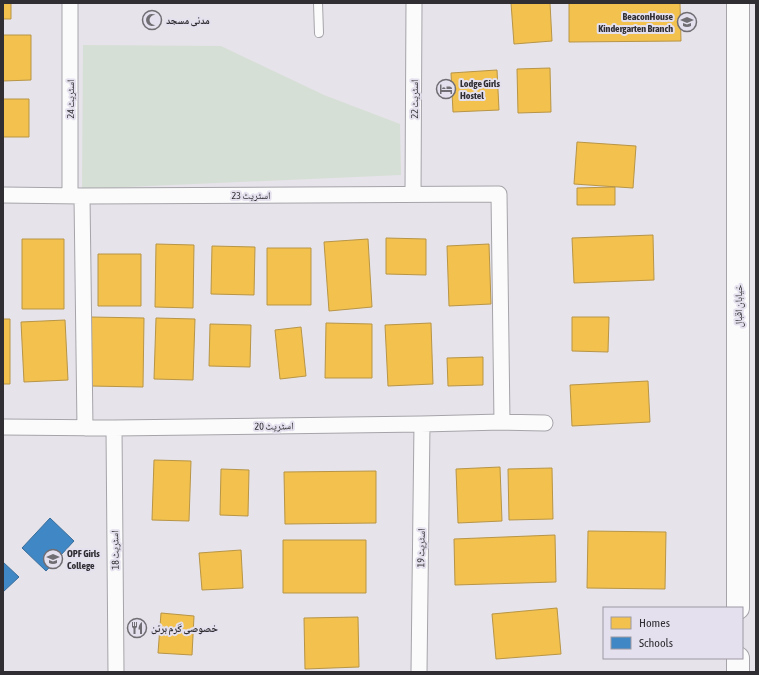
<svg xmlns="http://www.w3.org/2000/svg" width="759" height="675" font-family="'Asap Condensed','Noto Naskh Arabic',sans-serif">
<rect width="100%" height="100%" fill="#e6e3ea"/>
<!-- green -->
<path fill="#d6dfd5" d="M83,45L221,46L324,95L400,124L401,175L82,189Z"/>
<!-- homes -->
<path fill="#f2c14e" stroke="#b89546" d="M3,3H11V19H3Z
M511,3H550L552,41L514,44Z
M569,3H680L681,41L569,42Z
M3,35H31V80L3,81Z
M550,68L551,112L518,113L517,69Z
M497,70L499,110L453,112L451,73Z
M3,99H29V137H3Z
M577,142L636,146L633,188L574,184Z
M615,187V205H577V188Z
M653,235L654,280L574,283L572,238Z
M386,238L426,239V275L386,274Z
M22,239H64V309H22Z
M368,239L372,307L329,311L324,242Z
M156,244L194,245L193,308L155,307Z
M489,244L491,304L449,306L447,246Z
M212,246L255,247L254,295L211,294Z
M267,248H311V305H267Z
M98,254H141V306H98Z
M91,317L144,318L143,387L90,386Z
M572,317H609L608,352L572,351Z
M156,318L195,319L193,380L154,379Z
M3,319H10V384H3Z
M65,320L68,380L24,382L21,322Z
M326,323L372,324V378H325Z
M431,323L433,384L388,386L385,325Z
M210,324L251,325L250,367L209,366Z
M301,327L306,376L280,379L275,330Z
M483,357V385L448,386L447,358Z
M648,381L650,422L572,426L570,385Z
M154,460L191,461L189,521L152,520Z
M500,467L502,521L458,523L456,469Z
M552,468L553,519L509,520L508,469Z
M221,469L249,470L248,516L220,515Z
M376,471V523L285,524L284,472Z
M588,531L666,532L665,589L587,588Z
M555,535L556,582L455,585L454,539Z
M283,540H366V593H283Z
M241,550L243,588L202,590L199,553Z
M557,608L561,654L496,659L492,614Z
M161,613L194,616L192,655L158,653Z
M358,617L359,667L305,669L304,618Z"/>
<!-- schools -->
<path fill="#3f88c5" stroke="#3a6d99" d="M50,518L74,541L46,571L22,548Z
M3,562L19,577L3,592Z"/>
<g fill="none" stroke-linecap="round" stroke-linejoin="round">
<!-- lane casing -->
<g stroke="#a6a4a9" stroke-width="10">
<path id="lane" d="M318,3L319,33"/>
</g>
<!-- street casing -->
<g stroke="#a6a4a9" stroke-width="17">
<path id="street" d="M70,3V196
M413,194L414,3
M3,195L82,196L499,194L502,422
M82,196L85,428
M3,427L114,428L422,424L502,422L545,423
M114,428L116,672
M419,672L422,424"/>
</g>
<!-- primary casing -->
<g stroke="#a6a4a9" stroke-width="24">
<path id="primary" d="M738,3V608
M738,658V672"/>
</g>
<!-- lane -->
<use href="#lane" stroke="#fbfbfc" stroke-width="8"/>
<!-- street -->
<use href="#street" stroke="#fbfbfc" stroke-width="15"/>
<!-- primary -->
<use href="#primary" stroke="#fbfbfc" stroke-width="22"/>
</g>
<!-- icons -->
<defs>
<g id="mosque-ring" transform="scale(1)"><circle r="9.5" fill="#e5e0ed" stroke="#706d73" stroke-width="1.5"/><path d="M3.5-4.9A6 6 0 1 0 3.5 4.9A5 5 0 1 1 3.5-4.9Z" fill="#706d73"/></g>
<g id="school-ring" transform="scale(1)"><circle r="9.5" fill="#e5e0ed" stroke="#706d73" stroke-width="1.5"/><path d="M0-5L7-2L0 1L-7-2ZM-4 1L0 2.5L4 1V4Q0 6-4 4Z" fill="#706d73"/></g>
<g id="hotel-ring" transform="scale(1)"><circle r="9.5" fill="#e5e0ed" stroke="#706d73" stroke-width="1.5"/><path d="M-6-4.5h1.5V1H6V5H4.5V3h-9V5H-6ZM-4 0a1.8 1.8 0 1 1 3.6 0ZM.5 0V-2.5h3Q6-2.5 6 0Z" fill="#706d73"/></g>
<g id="university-ring" transform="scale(1)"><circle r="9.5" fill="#e5e0ed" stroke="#706d73" stroke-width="1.5"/><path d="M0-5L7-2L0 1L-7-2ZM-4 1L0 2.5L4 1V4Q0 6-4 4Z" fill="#706d73"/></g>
<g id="restaurant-ring" transform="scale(1)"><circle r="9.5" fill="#e5e0ed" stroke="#706d73" stroke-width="1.5"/><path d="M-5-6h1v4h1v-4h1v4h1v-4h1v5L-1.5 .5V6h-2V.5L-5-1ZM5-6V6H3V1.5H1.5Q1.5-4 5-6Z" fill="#706d73"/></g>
</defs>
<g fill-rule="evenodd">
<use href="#mosque-ring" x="152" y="20"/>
<use href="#school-ring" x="687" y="22"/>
<use href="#hotel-ring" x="446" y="89"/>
<use href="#university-ring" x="53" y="559"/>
<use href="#restaurant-ring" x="137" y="628"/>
</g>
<g text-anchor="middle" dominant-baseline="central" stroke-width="4" stroke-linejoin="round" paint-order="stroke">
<!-- poi labels -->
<g font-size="10" font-weight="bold" fill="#302e33" stroke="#e5e0ed" text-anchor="start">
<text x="673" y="16" text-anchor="end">BeaconHouse<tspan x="673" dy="12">Kindergarten Branch</tspan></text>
<text x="166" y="20">مدنی مسجد</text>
<text x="460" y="83">Lodge Girls<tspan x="460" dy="12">Hostel</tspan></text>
<text x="67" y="553">OPF Girls<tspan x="67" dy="12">College</tspan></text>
<text x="151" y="628">خصوصی گرم برتن</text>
</g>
<!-- street labels -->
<g font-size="10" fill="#302e33" stroke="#e5e0ed">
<text transform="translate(70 99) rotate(-90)">اسٹریٹ 24</text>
<text transform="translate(414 99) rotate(-90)">اسٹریٹ 22</text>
<text x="251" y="195">اسٹریٹ 23</text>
<text transform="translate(738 306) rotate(-90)">خیابان اقبال</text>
<text transform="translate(274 426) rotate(-1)">اسٹریٹ 20</text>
<text transform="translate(421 548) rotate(-89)">اسٹریٹ 19</text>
<text transform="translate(115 550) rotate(-91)">اسٹریٹ 18</text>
</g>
</g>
<!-- border -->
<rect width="759" height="675" fill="none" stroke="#302e33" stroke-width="8"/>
<!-- legend -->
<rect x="603" y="607" width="140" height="52" fill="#e5e0ed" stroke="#9d99a3"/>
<rect x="611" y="617" width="20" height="12" fill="#f2c14e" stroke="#9d99a3"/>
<text x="639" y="627" font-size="12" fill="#302e33">Homes</text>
<rect x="611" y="637" width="20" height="12" fill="#3f88c5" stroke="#9d99a3"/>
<text x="639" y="647" font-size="12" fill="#302e33">Schools</text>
</svg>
